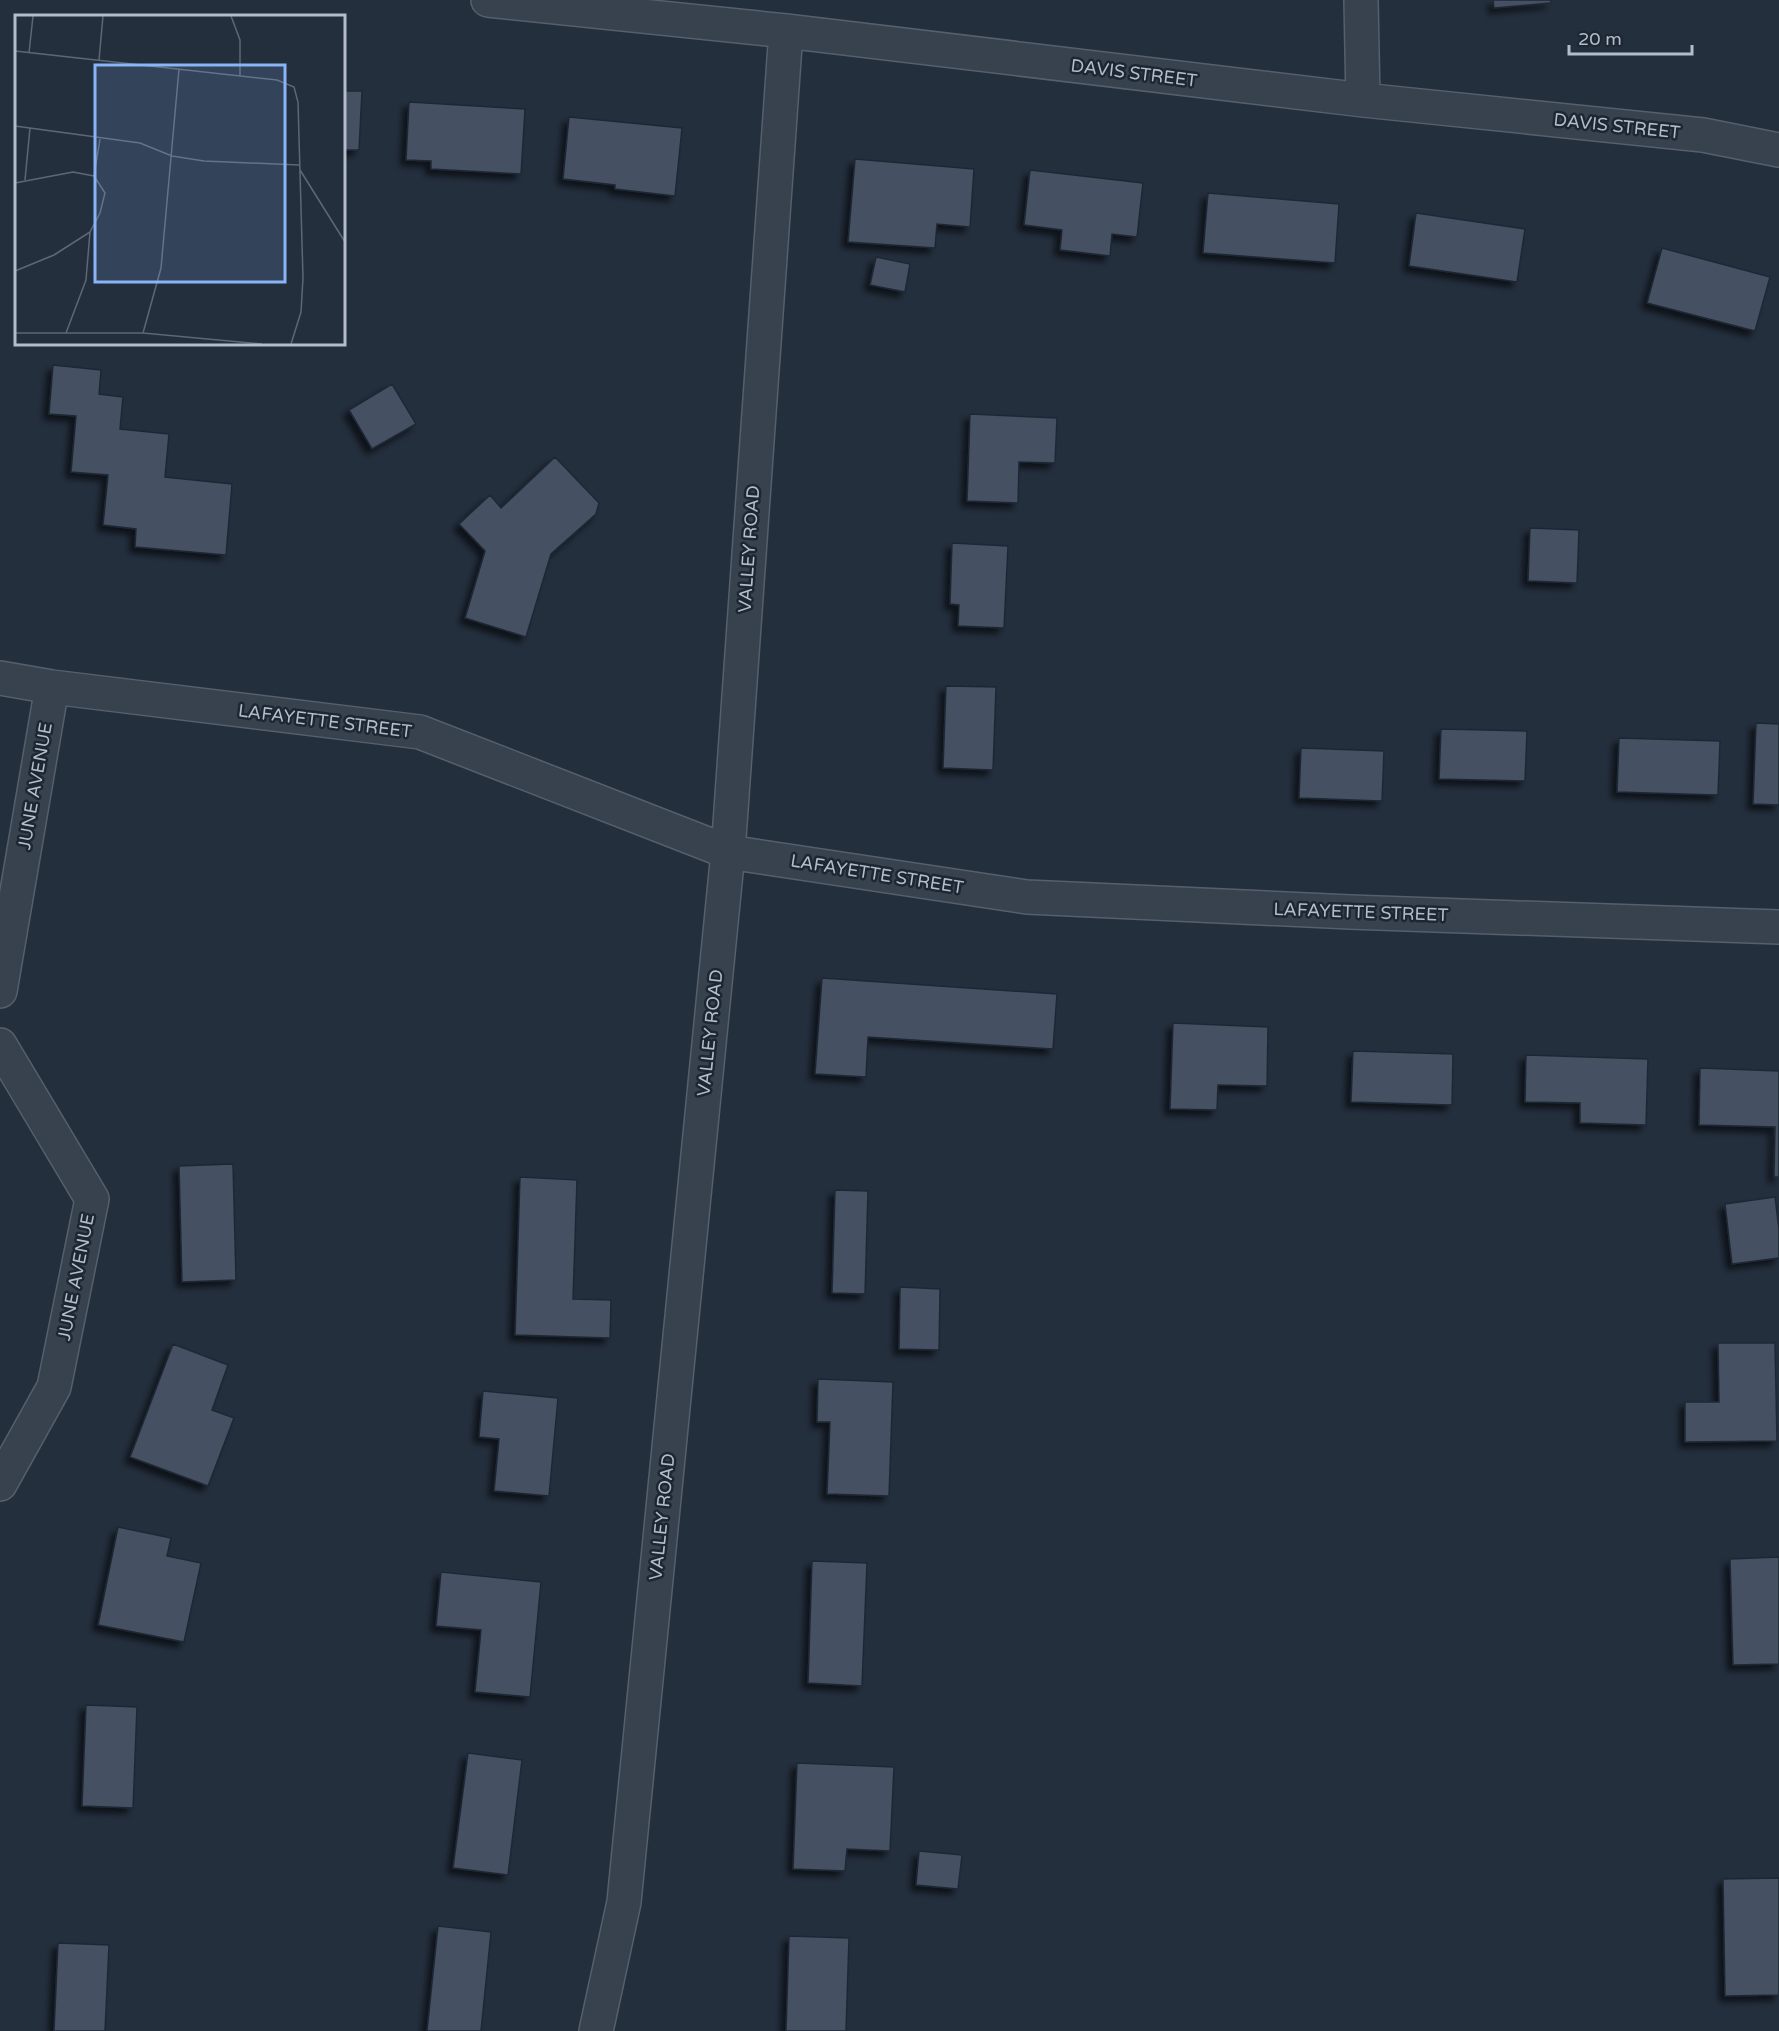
<svg xmlns="http://www.w3.org/2000/svg" width="1779" height="2031" font-family="'Varela Round',sans-serif">
<defs>
<filter id="shadow"><feDropShadow dx="-5.5" dy="5.5" stdDeviation="3" flood-color="#0009"/></filter>
</defs>
<rect width="100%" height="100%" fill="#242f3e"/>
<!-- building -->
<path fill="#455162" stroke="#1f2835" stroke-width="1.5" filter="url(#shadow)" d="M1493,0H1551V3L1494,8Z
M344,91H362L359,150H344Z
M409,102L525,109L521,174L431,169V161L406,160Z
M569,117L682,128L675,196L615,189V185L563,179Z
M855,159L974,169L970,227L937,224L935,248L848,242Z
M1030,170L1143,183L1137,237L1112,234L1110,256L1060,250L1062,230L1024,225Z
M1208,193L1339,204L1335,263L1203,253Z
M1416,213L1525,229L1517,282L1409,266Z
M1662,248L1770,277L1755,331L1647,303Z
M876,257L910,264L905,292L870,285Z
M53,365L101,370L99,394L123,397L120,429L169,434L165,477L232,484L226,555L135,547L136,529L103,525L108,475L71,472L76,416L49,414Z
M392,384L416,424L372,449L349,410Z
M970,414L1057,418L1055,463L1019,462L1018,503L967,501Z
M555,457L599,503L596,514L551,554L526,637L465,618L485,551L459,524L490,495L501,508Z
M1530,528L1579,530L1577,583L1528,581Z
M952,543L1008,546L1004,628L958,626L959,605L950,604Z
M946,686L996,687L993,770L943,768Z
M1756,723L1779,724V805L1753,804Z
M1441,729L1527,731L1525,781L1439,779Z
M1619,738L1720,741L1718,795L1617,792Z
M1301,748L1384,751L1382,801L1299,798Z
M822,978L1057,994L1053,1049L868,1037L866,1077L815,1074Z
M1173,1023L1268,1027L1267,1086L1218,1085L1217,1110L1170,1109Z
M1353,1051L1453,1054L1452,1105L1351,1102Z
M1526,1055L1648,1059L1646,1125L1580,1123V1103L1525,1102Z
M1700,1068L1779,1071V1177H1774L1775,1127L1699,1125Z
M233,1164L236,1280L182,1282L179,1166Z
M520,1177L577,1180L573,1299L611,1300L610,1338L515,1335Z
M835,1190L868,1191L865,1294L832,1293Z
M1775,1197L1779,1229V1258L1732,1264L1725,1204Z
M900,1287L940,1289L939,1350L899,1349Z
M1718,1343H1775L1777,1441L1685,1442V1402H1719Z
M173,1344L228,1365L212,1410L234,1418L208,1486L130,1457Z
M818,1379L893,1382L889,1496L827,1494L830,1422H817Z
M483,1391L558,1398L549,1496L494,1491L499,1439L479,1437Z
M118,1527L171,1538L167,1556L201,1563L184,1642L98,1625Z
M1779,1557V1664L1733,1665L1730,1559Z
M812,1561L867,1563L862,1686L808,1683Z
M441,1572L541,1582L530,1697L475,1692L481,1630L436,1626Z
M86,1705L137,1707L133,1808L82,1806Z
M468,1753L522,1760L508,1875L453,1868Z
M797,1763L894,1767L890,1851L847,1849L845,1871L793,1869Z
M919,1851L962,1855L958,1889L916,1885Z
M1779,1878V1995L1725,1996L1723,1879Z
M438,1926L491,1932L481,2031H427Z
M789,1936L849,1938L846,2031H786Z
M58,1943L109,1945L105,2031H54Z"/>
<g fill="none" stroke-linecap="round" stroke-linejoin="round">
<!-- minor casing -->
<g stroke="#565f6c" stroke-width="36">
<path id="minor" d="M488,0L786,31L1363,100L1703,135L1779,150
M1361,0L1363,100
M0,678L52,687L420,732L728,852L1027,897L1350,912L1779,927
M0,991L52,687
M0,1045L92,1199L54,1387L0,1484
M596,2031L624,1902L728,852L786,31"/>
</g>
<!-- minor -->
<use href="#minor" stroke="#38414e" stroke-width="33"/>
</g>
<g text-anchor="middle" dominant-baseline="central" stroke-width="5" stroke-linejoin="round" paint-order="stroke">
<!-- street labels -->
<g font-size="18" fill="#b4bcc9" stroke="#1d2633">
<text transform="translate(1134 73) rotate(7)">DAVIS STREET</text>
<text transform="translate(1617 126) rotate(6)">DAVIS STREET</text>
<text transform="translate(749 549) rotate(-86)">VALLEY ROAD</text>
<text transform="translate(325 721) rotate(7)">LAFAYETTE STREET</text>
<text transform="translate(35 786) rotate(-80)">JUNE AVENUE</text>
<text transform="translate(877 874) rotate(9)">LAFAYETTE STREET</text>
<text transform="translate(1361 912) rotate(2)">LAFAYETTE STREET</text>
<text transform="translate(710 1033) rotate(-84)">VALLEY ROAD</text>
<text transform="translate(76 1277) rotate(-79)">JUNE AVENUE</text>
<text transform="translate(662 1517) rotate(-84)">VALLEY ROAD</text>
</g>
</g>
<!-- overview -->
<g transform="translate(15 15)">
<rect width="330" height="330" fill="#242f3e"/>
<path fill="none" stroke="#5e6776" stroke-width="1.5" d="M216,1L225,25V61M0,36L262,65L279,72L283,87L288,263L286,297L276,329M14,38L18,1M84,45L88,1M0,111L125,128L157,141L189,146L284,150M285,155L330,227M10,165L15,113M0,168L58,157L79,161M0,256L39,240L75,217M0,318H128L247,329M51,318L71,265L75,217L85,198L90,178L79,161L85,124M128,318L146,253L164,54"/>
<path fill="#8ab4f8" fill-opacity="0.15" stroke="#8ab4f8" stroke-width="3" d="M80,50H270V267H80Z"/>
<rect width="330" height="330" fill="none" stroke="#b4bcc9" stroke-width="3"/>
</g>
<!-- scale -->
<path d="M1569 45v9h123v-9" fill="none" stroke="#b4bcc9" stroke-width="3"/>
<text x="1578" y="45" font-size="18" fill="#b4bcc9" stroke="#1d2633" stroke-width="4.5" paint-order="stroke">20 m</text>
</svg>
